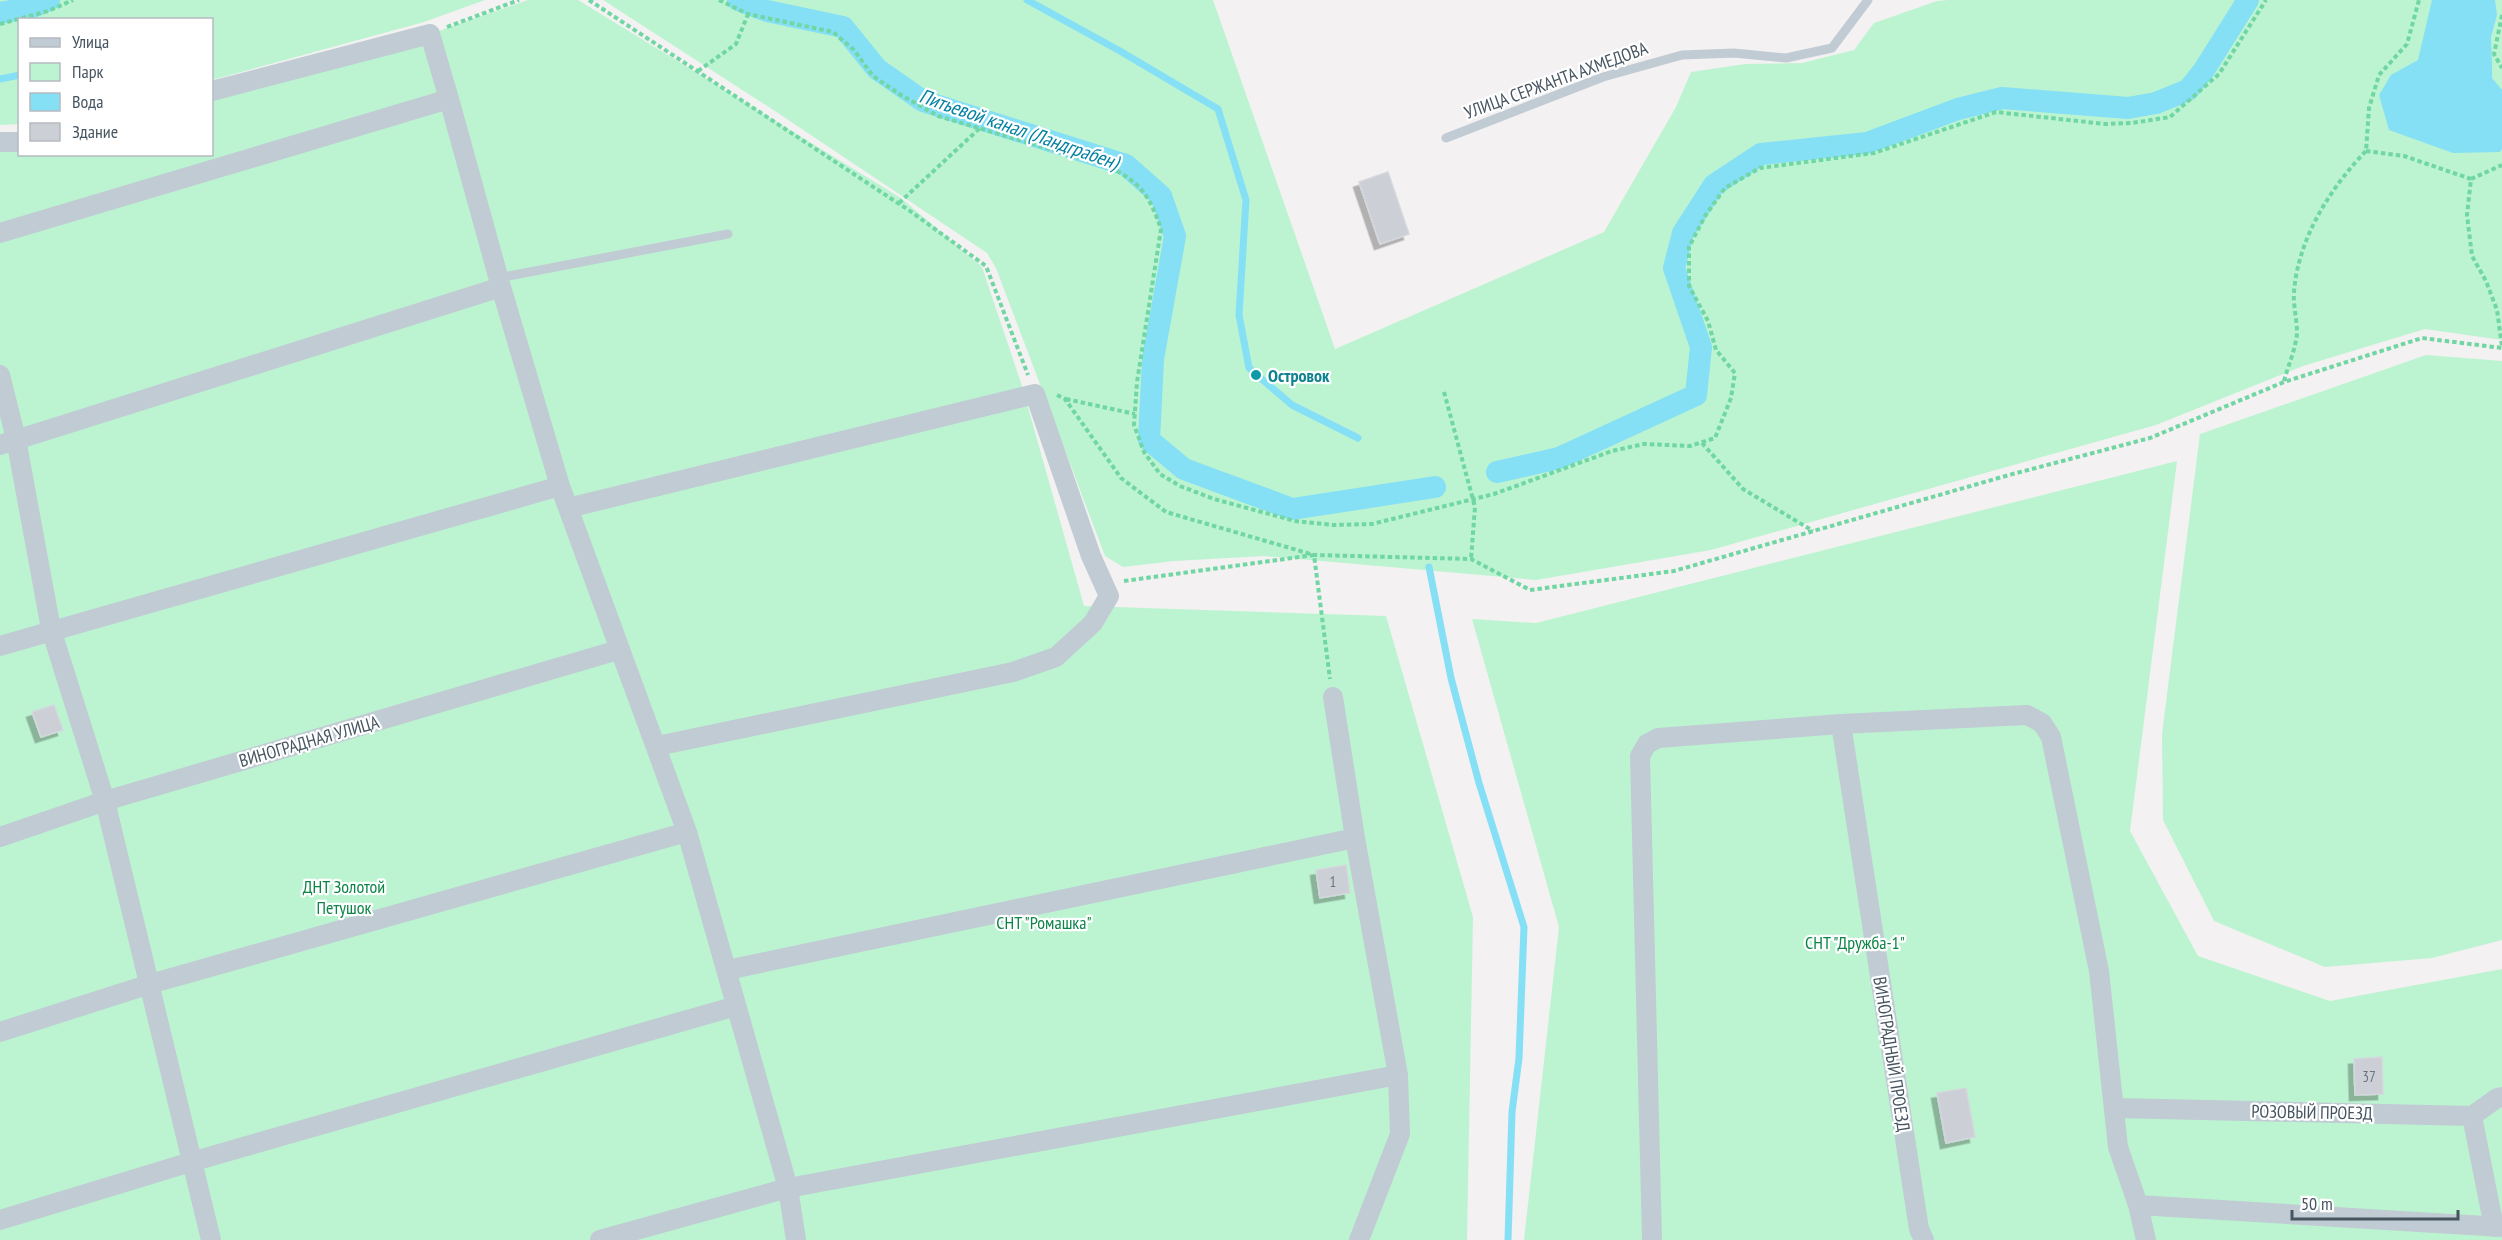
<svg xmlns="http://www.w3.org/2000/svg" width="2502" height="1240" font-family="'PT Sans Narrow',sans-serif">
<defs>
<filter id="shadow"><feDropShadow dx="-5.5" dy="5.5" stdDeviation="0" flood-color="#0004"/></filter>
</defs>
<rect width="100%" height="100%" fill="#f3f1f1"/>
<!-- green -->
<path fill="#bcf4d1" d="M0,0H485L424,22L212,80V20H20L19,124L0,125Z
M528,0H578L901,198L982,267L1022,386L1084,606L1386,616L1473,917L1467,1240H0V138L19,136L20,154H212V92L430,34Z
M603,0H1213L1335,349L1604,232L1676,107L1691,72L1745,64L1802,63L1854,50L1874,23L1937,1L1948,0H2502V340L2425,329L2303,366L2156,425L1711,550L1536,580L1264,556L1174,561L1123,567L1105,556L996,268L987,253L775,111Z
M2426,355L2502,361V940L2432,958L2325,967L2214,921L2163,820L2162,734L2200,434Z
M2177,461L2130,831L2198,956L2330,1001L2502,969V1240H1524L1559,927L1472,619L1536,623Z"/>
<!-- water -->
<path fill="#85dff5" d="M2432,0H2495L2497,15L2491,37L2492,68V78L2502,90V149L2500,152L2453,153L2389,130L2379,95L2391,75L2418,60Z"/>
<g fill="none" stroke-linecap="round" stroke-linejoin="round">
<!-- stream -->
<path stroke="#85dff5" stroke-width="7" d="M1027,0L1120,51L1218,109L1246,200L1239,315L1249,368L1292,405L1358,438
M0,79L20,75
M1429,567L1451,678L1479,783L1524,927L1519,1058L1512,1112L1508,1240"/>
<!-- canal -->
<path stroke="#85dff5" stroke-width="22" d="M738,0L767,11L843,27L877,69L923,101L1126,165L1161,196L1175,236L1153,359L1149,440L1184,469L1292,509L1435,487
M0,13L33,7L49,0
M1497,472L1559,458L1696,395L1701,347L1674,268L1683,233L1714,185L1761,154L1867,143L1958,109L2002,98L2128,108L2156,103L2188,90L2204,70L2248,0"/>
</g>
<!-- building -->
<path fill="#ccd0d6" stroke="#d4d7dd" stroke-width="1.5" filter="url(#shadow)" d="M1388,172L1409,234L1380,244L1359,182Z
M54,705L63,730L41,737L32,712Z
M1346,865L1350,893L1320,898L1316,870Z
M2382,1057L2383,1094L2355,1095L2354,1059Z
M1966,1088L1975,1137L1946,1143L1937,1093Z"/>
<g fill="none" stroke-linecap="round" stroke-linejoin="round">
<!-- path -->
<path stroke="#70d6a3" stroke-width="4" stroke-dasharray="4.5 3" stroke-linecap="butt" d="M589,0L910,211L986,266L1028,375
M719,0L748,14L833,32L854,50L873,76L901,95L938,116L1110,167C1142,184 1149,195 1161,229L1137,382L1134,425L1144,452L1160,474L1180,486L1214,499L1295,521L1333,525L1372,524L1494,494L1612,451L1644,444L1690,446L1715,438L1731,398L1735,373L1716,350L1708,321L1689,286V247L1705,216L1725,188L1760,168L1874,153L1996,112L2105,124L2132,123L2170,117L2219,74L2266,0
M2502,15L2494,54L2502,68
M0,24L48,11L73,0
M447,27L519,0
M698,71L736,44L748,14
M2366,151L2404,156L2471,179L2467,215L2472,256L2486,281L2497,310L2502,347
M2471,179L2502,165
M899,203L981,127
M2284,381C2288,366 2296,348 2297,333C2297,319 2293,305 2294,292C2298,239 2330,188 2366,151L2369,108L2379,75L2407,44L2419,0
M1444,392L1475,507L1471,559
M1057,395L1065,399L1121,478L1166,512L1314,555L1471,559L1530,590L1674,571L2009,475L2150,438L2284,382L2422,338L2502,348
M1066,399L1135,414
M1702,443L1743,489L1813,531
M1124,581L1314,555L1330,679"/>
<!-- lane -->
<path stroke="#c0cbd4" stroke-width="9" d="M1446,138L1603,77L1682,55L1734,53L1786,58L1832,48L1868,0
M498,278L728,234"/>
<!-- street -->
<path stroke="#c0cbd4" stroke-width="20" d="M212,91L430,34L449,99
M0,142H20
M0,233L449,99L501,287L560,486L687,832L788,1188L796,1240
M0,375L16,439L51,629L105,801L211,1240
M0,445L501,287
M568,508L1035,394L1091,556L1109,596L1093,623L1056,657L1013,672L657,746
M0,646L560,486
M1333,697L1355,838L1398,1075L1400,1134L1359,1240
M1841,724L1919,1229L1924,1240
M0,837L105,801L618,650
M727,970L1355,838
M0,1032L150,984L687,832
M2115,1108L2472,1116L2497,1098L2502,1097
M2472,1116L2494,1227
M2138,1205L2502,1227
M0,1220L191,1162L736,1006
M600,1240L788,1188L1398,1075
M1652,1240L1640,756L1647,744L1658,738L1841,724L2027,715L2042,723L2051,737L2099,971L2118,1147L2138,1205L2146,1240"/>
</g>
<!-- markers -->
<circle fill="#0f9aa8" stroke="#fff" stroke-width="2" cx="1256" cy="375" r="6"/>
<g text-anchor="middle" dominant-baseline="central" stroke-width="4.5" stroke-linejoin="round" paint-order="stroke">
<!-- number labels -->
<g font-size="15" fill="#68747e">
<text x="1333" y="881">1</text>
<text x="2369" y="1076">37</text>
</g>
<!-- street labels -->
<g font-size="18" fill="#475561" stroke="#fff">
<text transform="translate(1556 80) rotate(-20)">УЛИЦА СЕРЖАНТА АХМЕДОВА</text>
<text transform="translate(309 741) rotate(-16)">ВИНОГРАДНАЯ УЛИЦА</text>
<text transform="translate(1892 1054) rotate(81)">ВИНОГРАДНЫЙ ПРОЕЗД</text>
<text transform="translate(2312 1112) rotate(1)">РОЗОВЫЙ ПРОЕЗД</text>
</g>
<!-- culture labels -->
<g font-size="18" font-weight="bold" fill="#0d838f" stroke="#fff" text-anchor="start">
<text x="1268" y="375">Островок</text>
</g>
<!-- park labels -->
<g font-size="18" fill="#0e8548" stroke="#fff">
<text x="344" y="886">ДНТ Золотой<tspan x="344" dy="21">Петушок</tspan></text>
<text x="1044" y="922">СНТ "Ромашка"</text>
<text x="1855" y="942">СНТ "Дружба-1"</text>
</g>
<!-- water labels -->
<g font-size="20" font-style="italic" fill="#0381a1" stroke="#fff">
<text transform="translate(1019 129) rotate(19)">Питьевой канал (Ландграбен)</text>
</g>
</g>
<!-- legend -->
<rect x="18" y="18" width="195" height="138" fill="#ffffff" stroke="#b5bbc0" stroke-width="1.5"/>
<rect x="30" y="38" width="30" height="9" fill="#c0cbd4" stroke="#b5bbc0" stroke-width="1.5"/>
<text x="72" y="48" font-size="18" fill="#475561">Улица</text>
<rect x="30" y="63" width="30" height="18" fill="#bcf4d1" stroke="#b5bbc0" stroke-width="1.5"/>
<text x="72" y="78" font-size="18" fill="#475561">Парк</text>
<rect x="30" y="93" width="30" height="18" fill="#85dff5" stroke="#b5bbc0" stroke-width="1.5"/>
<text x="72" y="108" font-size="18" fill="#475561">Вода</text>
<rect x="30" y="123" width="30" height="18" fill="#ccd0d6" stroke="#b5bbc0" stroke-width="1.5"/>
<text x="72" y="138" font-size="18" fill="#475561">Здание</text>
<!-- scale -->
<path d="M2292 1210v9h166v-9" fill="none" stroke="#475561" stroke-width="3"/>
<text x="2301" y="1210" font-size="18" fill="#475561" stroke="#ffffff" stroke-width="4.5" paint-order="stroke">50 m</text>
</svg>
